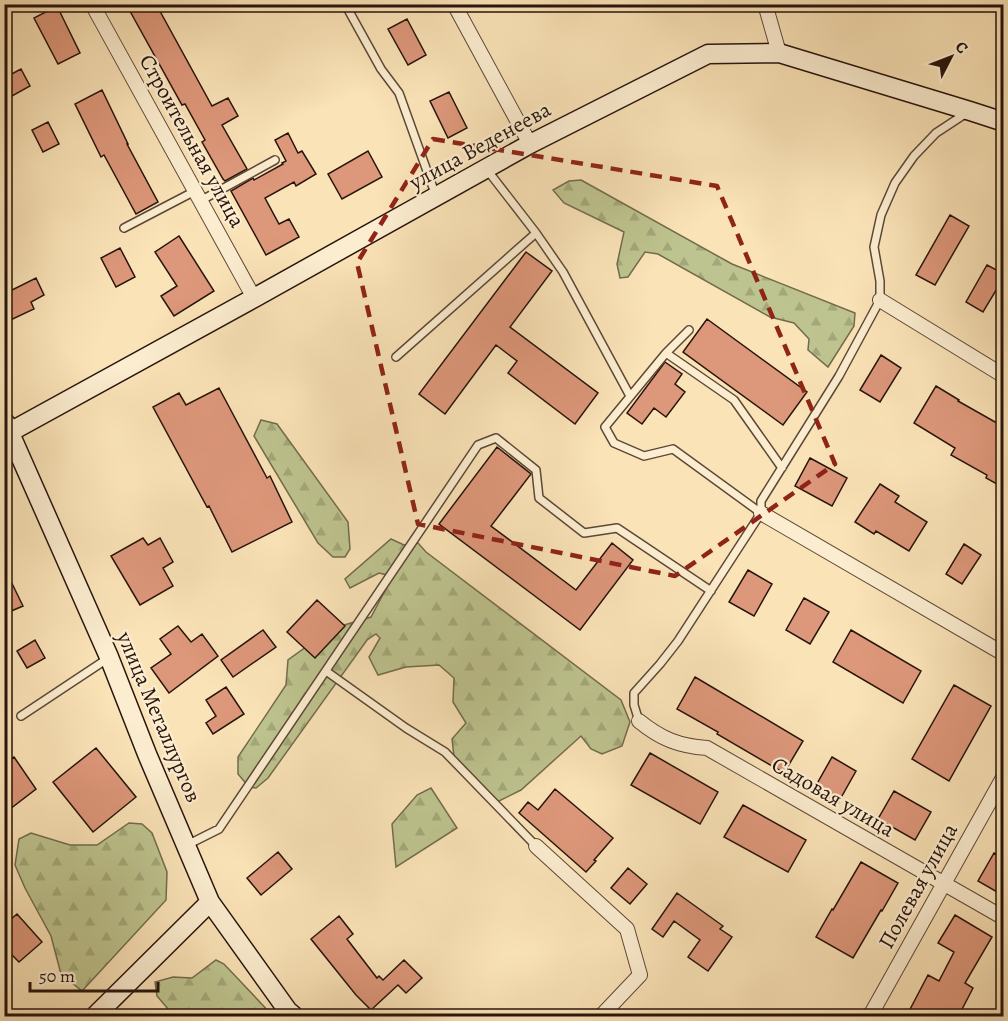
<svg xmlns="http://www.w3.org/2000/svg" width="1008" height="1021" font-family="Alegreya,serif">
<defs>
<pattern id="forest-firs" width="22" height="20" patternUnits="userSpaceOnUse" patternTransform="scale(1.5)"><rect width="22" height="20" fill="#bec48f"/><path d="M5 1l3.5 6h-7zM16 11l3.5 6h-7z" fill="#a3a87a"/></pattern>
</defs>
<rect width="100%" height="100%" fill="#fae3b7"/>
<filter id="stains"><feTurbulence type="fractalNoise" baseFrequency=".00333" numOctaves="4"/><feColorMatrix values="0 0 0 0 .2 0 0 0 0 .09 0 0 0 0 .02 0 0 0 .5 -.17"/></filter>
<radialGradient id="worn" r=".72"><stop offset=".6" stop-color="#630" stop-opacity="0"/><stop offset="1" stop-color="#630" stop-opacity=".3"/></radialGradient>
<!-- forest -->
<path fill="url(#forest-firs)" stroke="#726c4e" stroke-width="1.5" d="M581,180L732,264L855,313L854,326L828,367L808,350L809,339L794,323L770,317L658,254L645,252L628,277L620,278L617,264L624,232L564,203L553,190L569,181Z
M261,420L277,424L348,522L350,549L345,557H333L318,543L254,436Z
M391,539L404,545L418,543L426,552L621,700L630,722L622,746L602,754L591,749L581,736L521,790L493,804L455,765L452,739L466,723L453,702L454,678L439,665L406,667L378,675L369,657L380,638L376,634L367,640L268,778L256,788L249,787L238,774V757L286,685L288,660L331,629L371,617L390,581L387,575L379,573L350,588L345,579Z
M431,788L457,828L396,867L392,824L417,795Z
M129,823L142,824L152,833L167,872L166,900L82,991L61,974L51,936L25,888L15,865L19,839L31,833L70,845H97Z
M216,960L224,964L273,1016H174L157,996L155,982L173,977L192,978Z"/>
<!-- building -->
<path fill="#dd977a" stroke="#27140c" stroke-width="1.5" d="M126,4H156L212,106L228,98L238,116L222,125L247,169L225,181L223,179L202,142L205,140L185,104L182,105Z
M57,6L80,53L58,64L34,18Z
M407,19L426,55L408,65L388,29Z
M21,69L30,86L12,96L4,83V78Z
M102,90L128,144H127L158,202L136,214L104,155L101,157L75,104Z
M449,92L467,128L448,138L430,101Z
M48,122L59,144L43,152L32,130Z
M288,133L298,153L302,151L316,174L296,186L294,182L265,198L279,224L289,219L299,237L266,255L231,191L253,178L254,180L283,164L282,163L286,161L275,140Z
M368,151L382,177L342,199L328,174Z
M950,215L969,226L935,285L916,275Z
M179,236L214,291L174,316L161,296L177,286L155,252Z
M120,248L135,277L116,287L101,258Z
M526,252L552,271L510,327L598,393L575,424L508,373L517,361L496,345L445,414L419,394Z
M987,265L1004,274V277L983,312L966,302Z
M36,278L44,295L31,302L34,309L4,323V294Z
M707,319L807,392L783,425L683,352Z
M881,355L901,368L880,402L860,390Z
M665,362L682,374L675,384L685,392L666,417L654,408L642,424L627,413Z
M936,386L959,400L958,401L1004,427V488L986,478L987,475L951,455L955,448L914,423Z
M219,388L267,478L270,476L292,522L232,552L209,506L207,507L153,407L179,393L186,405Z
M497,447L531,474L491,526L576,590L612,543L633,560L580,630L439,524Z
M810,458L847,478L832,506L795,486Z
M880,484L899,496L895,502L927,522L909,551L876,531L874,534L855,522Z
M143,538L148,545L160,538L173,562L163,568L173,586L140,605L111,556Z
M964,544L981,555L962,584L946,574Z
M4,567L23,606L4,614Z
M748,570L772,584L754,616L729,602Z
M804,598L829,612L810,644L786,630Z
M317,600L345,626L315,658L287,632Z
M178,626L191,642L202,634L218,656L169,693L151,668L171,654L160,639Z
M263,630L276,647L233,677L221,660Z
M851,630L921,671L903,703L833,662Z
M35,640L45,658L27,668L17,651Z
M695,677L803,741L784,773L717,734L718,732L677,709Z
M954,685L991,706L949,781L912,759Z
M226,687L244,714L213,734L206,723L216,716L206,700Z
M96,748L136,797L93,832L53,782Z
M650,753L718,792L700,824L631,785Z
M14,757L36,789L10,809L4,802V763Z
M832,757L856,771L838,803L814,789Z
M555,789L613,838L594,860L596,861L586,872L519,813L528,802L538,810Z
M894,791L931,812L915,840L878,819Z
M743,805L806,840L788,872L724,837Z
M278,852L292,869L261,895L247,878Z
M994,853L1004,859V896L978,881Z
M861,862L898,883L882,911L881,910L853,958L816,937L832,909L833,910Z
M628,868L647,884L630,904L611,888Z
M677,893L723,926L720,929L732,937L708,971L688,957L700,940L674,921L663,937L652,929Z
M17,914L42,942L19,962L4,947V925Z
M955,915L992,937L965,983L973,988L958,1017H906L928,975L939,981L954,952L938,943Z
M339,916L353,934L347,939L377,978L379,976L383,980L404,960L422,978L406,993L398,985L371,1010L356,995L311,939Z"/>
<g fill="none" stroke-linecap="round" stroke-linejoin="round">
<!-- lane casing -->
<g stroke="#5c4837" stroke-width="10">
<path id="lane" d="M345,4L381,69L399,93L436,196
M200,201L275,160
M124,228L195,191
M536,233L563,272L630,396
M689,330L666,353L605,427L614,443L644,456L673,449L761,513
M666,353L734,400L782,468
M396,357L536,233L488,171
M326,671L406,728L445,752L536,846
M21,716L107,659
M639,721L634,705V693L660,664L678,641L761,513V501L839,376L880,300V281L874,247L881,215L895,183L914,156L936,133L968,112
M187,845L219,829L478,445L496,438L536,470L539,498L584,533L617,528L711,591"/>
</g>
<!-- street casing -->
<g stroke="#5c4837" stroke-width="16">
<path id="street" d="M92,4L254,298
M454,4L530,144
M765,4L779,53
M880,300L1004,376
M761,513L1004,654
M639,721C661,739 679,746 707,748L1004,918
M536,846L627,929L640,975L601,1016
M870,1016L1004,776"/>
</g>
<!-- secondary casing -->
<g stroke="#27140c" stroke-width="21">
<path id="secondary" d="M5,422L109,657L147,754L210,902L288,1011L294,1016
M10,432L254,298L530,144L708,54L779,53L970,111L1004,122
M95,1016L210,902"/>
</g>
<!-- lane -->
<use href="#lane" stroke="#fcedd0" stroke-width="7"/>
<!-- street -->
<use href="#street" stroke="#fcedd0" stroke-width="14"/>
<!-- secondary -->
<use href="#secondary" stroke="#fcedd0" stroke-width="18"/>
</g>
<!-- marked area -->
<path fill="none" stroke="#8f2418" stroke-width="4.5" stroke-dasharray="12 8" stroke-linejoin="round" d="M433,139L717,186L835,464L675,576L418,524L357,263Z"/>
<g text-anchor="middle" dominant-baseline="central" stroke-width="4.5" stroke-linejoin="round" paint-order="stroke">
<!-- street labels -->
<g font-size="22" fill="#27140c" stroke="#fcedd0">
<text transform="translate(192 141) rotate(61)">Строительная улица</text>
<text transform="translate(480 146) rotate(-29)">улица Веденеева</text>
<text transform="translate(159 717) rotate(67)">улица Металлургов</text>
<text transform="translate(833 797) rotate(30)">Садовая улица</text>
<text transform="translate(918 886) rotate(-61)">Полевая улица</text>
</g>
</g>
<!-- margin -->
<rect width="1008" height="1021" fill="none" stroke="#fae3b7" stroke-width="24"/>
<rect x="6" y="6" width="996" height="1009" fill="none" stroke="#27140c" stroke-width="3"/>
<rect x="12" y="12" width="984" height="997" fill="none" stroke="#27140c" stroke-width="1.5"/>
<!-- north arrow -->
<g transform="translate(951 57) rotate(48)" stroke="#fcedd0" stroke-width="4.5" paint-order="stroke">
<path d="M0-4.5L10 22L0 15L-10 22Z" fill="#27140c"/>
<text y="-9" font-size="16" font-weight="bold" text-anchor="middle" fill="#27140c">С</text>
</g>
<!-- scale -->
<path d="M30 982v9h128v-9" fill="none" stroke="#27140c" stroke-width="3"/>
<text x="39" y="982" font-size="18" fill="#27140c" stroke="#fcedd0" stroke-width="4.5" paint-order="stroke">50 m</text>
<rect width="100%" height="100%" filter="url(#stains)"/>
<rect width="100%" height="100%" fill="url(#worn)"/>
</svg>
